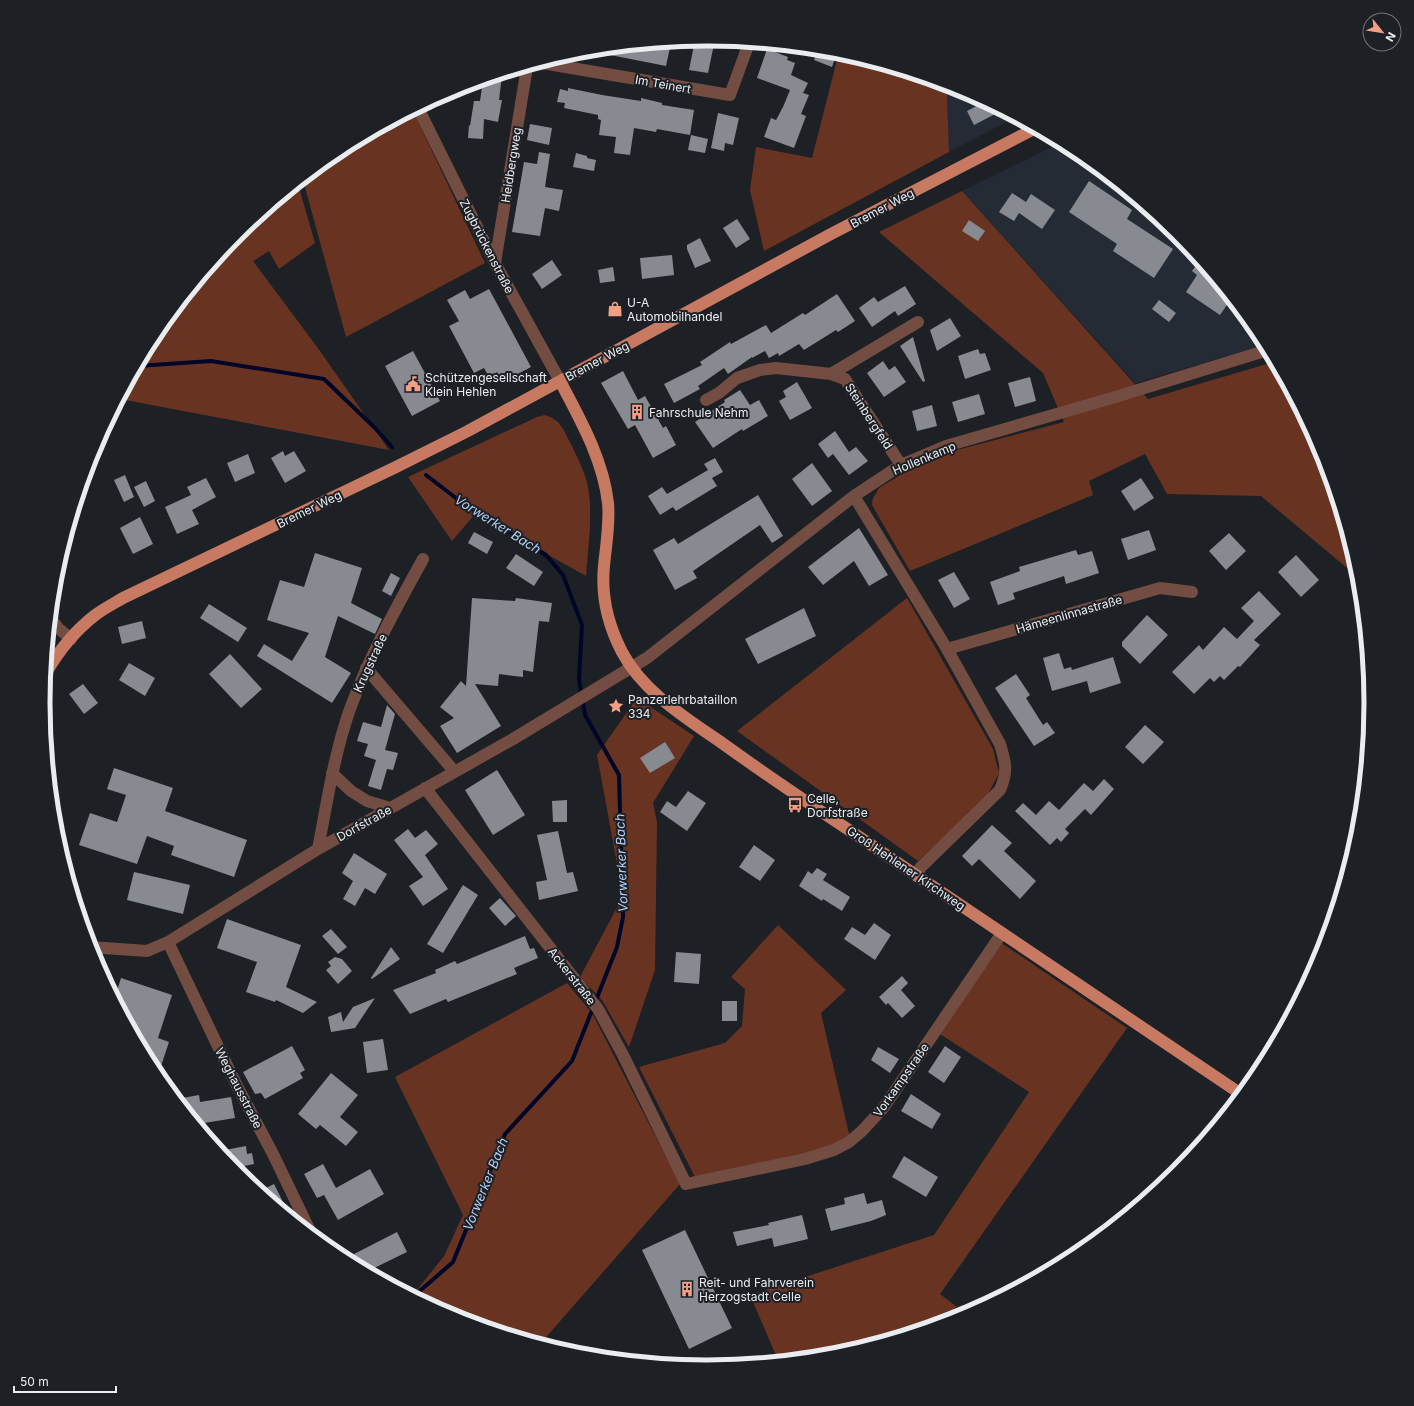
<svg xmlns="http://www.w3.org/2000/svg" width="1414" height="1406" font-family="Inter,sans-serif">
<rect width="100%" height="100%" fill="#1d2025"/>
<!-- built -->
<path fill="#252b35" d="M951,86L961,90L1014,118L949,152L947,96Z
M1060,143L1076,151L1177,234L1259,334L1265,345L1135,383L962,191Z"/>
<!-- green -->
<path fill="#693322" d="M839,52L951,86L947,96L949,152L764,251L750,190L756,147L812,158Z
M413,111L485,263L346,337L303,180L338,151Z
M298,184L315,243L279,269L269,251L253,261L320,351L389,450L120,399L155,334L238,233L241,236L239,232Z
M962,191L1148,399L1274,362L1321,449L1359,578L1261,496L1167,494L1145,454L1089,481L1093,495L910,571L872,505L873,498L879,488L930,457L1064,422L1043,373L879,232Z
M545,415C562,421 563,429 571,444C577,457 585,472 588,487C593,514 588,549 586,576L475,514L452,541L408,477L537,417Z
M907,598L993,749L999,773L986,798L918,861L737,731Z
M637,698L694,736L653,803L657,822L655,970L629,1047L602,1000L580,977L623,896L597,755Z
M778,925L846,990L821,1013L850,1138L828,1150L695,1177L639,1067L725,1043L742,1026L745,989L731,977Z
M1000,942L1127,1028L940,1294L957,1307L917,1330L836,1354L778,1360L750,1295L934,1235L1029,1092L940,1034Z
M567,983L592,1013L680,1184L541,1343L453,1316L413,1295L444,1256L463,1215L395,1077Z"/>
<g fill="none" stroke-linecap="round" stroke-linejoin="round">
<!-- stream -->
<path stroke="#000627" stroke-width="4" d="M138,366L211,361L324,379L375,428L392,447
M414,1296L453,1262L505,1134L572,1061L617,947L623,917L619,775L585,715L579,679L582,625L563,575L546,555L461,502L426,475"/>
</g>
<!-- building -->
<path fill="#878b91" d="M695,40L714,44L708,73L689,70Z
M671,43L666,66L600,53V50Z
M767,49L788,57L787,60L795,63L791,75L808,83L803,93L809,95L801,114L806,116L794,148L764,137L771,118L776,120L783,107L790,90L757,78Z
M818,50H824L836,55L832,67L814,60Z
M502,75L499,100H502L498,122L484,119L483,139L468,138L469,125L470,126L474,101H480L483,80Z
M568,88L602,95L641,101V98L662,103V105L694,110L690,135L657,129L656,132L634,128L630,155L614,153L616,137L599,135L601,120L598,119V115L564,108L565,103L557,102L560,89L568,91Z
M984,102L1001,111L974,125L967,111Z
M718,113L739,118L733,145L725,143L724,151L711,148Z
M530,124L552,128L549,145L527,140Z
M691,135L708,139L705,153L688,150Z
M539,152L550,154L545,187L563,190L559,211L545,208L540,236L512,232L524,162L537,164Z
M576,153L587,156V158L596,160L594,171L573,167Z
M1089,181L1132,210L1127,219L1173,249L1154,278L1113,251L1117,244L1069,212Z
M1012,193L1026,202L1031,194L1055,210L1042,229L1019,213L1014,221L999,212Z
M737,219L750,239L736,248L723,228Z
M969,220L985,231L978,241L962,231Z
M700,238L711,261L695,268L687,249V245Z
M672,255L674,275L642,279L640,258Z
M552,260L562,275L542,289L532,274Z
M1199,261L1231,299L1220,315L1186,292L1197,275L1192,271Z
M613,267L615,281L600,283L598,270Z
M905,286L916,304L898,316L895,311L872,327L859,308L874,297L878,302Z
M489,289L531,367L502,382L497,372L489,377L484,368L474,373L449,326L459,321L447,300L465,290L470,299Z
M837,294L855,321L838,332L836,330L804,350L799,344L779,356L778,353L769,358L765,351L752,358V357L728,374L724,368L698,386L700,389L674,403L664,384L702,365L700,362L730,342L731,344L766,325L771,333L803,313L805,315Z
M1159,300L1176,313L1169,322L1152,309Z
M950,318L961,336L937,351L930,330Z
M913,337L925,381L923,382L900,346Z
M978,349L980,354L985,353L991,370L965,379L958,356Z
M413,351L440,401L412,416L385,366Z
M883,361L889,370L895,366L906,382L884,397L867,373Z
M623,371L638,400L645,396L663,428L666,426L676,445L653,458L635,425L628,429L601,383Z
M1030,377L1036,401L1015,407L1008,383Z
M797,382L812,408L790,420L779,401L786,397L783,391Z
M740,390L750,405L759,400L768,416L743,431L742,429L713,448L695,422L725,402L724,400Z
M979,394L985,414L958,422L952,402Z
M932,405L937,426L917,431L912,411Z
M835,431L849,452L856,447L868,461L849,475L833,454L828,458L818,444Z
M283,451L285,456L294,451L306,471L285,483L271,458Z
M248,454L255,473L235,482L227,463Z
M715,458L723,472L712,478L717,486L676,511L673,507L660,515L648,496L662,487L667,494L708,470L704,464Z
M812,463L832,491L812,506L792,479Z
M125,475L134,497L124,502L114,480Z
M206,478L216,497L192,510L199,524L177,534L165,507L191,495L187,487Z
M1141,478L1154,498L1134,511L1121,491Z
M146,481L155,501L144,507L134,487Z
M758,495L783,536L772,543L760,525L693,571L697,578L675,590L653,550L674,538L678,544Z
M140,517L153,544L133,554L120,528Z
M859,528L888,575L869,586L854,561L823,585L808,567Z
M1149,530L1156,550L1128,560L1121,539Z
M474,532L493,542L487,554L468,543Z
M1229,533L1246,551L1226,570L1209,551Z
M1076,550L1078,555L1092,551L1099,573L1066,584L1064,576L1013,593L1015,599L998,605L990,582L1020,571L1019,567Z
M315,553L362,568L351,603L382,619L375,634L338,616L325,657L351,673L332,703L257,656L264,644L292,661L309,633L267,620L280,580L304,587Z
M516,554L543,572L534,586L506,568Z
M1296,555L1319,580L1301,597L1278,572Z
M954,572L970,599L954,608L938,580Z
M391,573L400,578L391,596L382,591Z
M1259,591L1281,614L1254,640L1260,645L1240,667L1238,666L1224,680L1220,676L1214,682L1210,678L1194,694L1172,672L1199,645L1203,650L1224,627L1237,639L1254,621L1241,608Z
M472,598L515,601L516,598L552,603L549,622L539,621L533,672L523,670V677L499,674L498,686L475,684L501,726L457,753L440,726L454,718L440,707L461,681L466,686Z
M209,604L247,628L238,642L200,618Z
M804,608L816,636L758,664L745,639Z
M1147,615L1168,635L1140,664L1122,646V642Z
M142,621L146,638L122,644L118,627Z
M1059,653L1064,669L1071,667L1072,670L1113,657L1121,683L1090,693L1087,681L1052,691L1043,658Z
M230,654L262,689L241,708L209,674Z
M129,663L155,678L145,696L119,680Z
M1016,674L1030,695L1026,698L1043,725L1047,722L1055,733L1034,746L995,688Z
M83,684L98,703L84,714L69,694Z
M387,705L395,714L385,750L398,753L393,770L387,769L381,790L368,786L376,760L364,756L368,744L357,741L363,722L381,727Z
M1145,725L1164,742L1143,764L1125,747Z
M665,742L675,758L650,773L640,758Z
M114,768L173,788L165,811L247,840L234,877L171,855L174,846L147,836L137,864L79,845L90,813L117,822L126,795L107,789Z
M497,770L525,815L493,835L465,790Z
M1104,779L1114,789L1091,815L1085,809L1065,829L1069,833L1061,842L1057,838L1050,845L1015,811L1023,803L1036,815L1049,801L1059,810L1084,783L1093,791Z
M688,791L706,803L687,831L660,812L667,801L676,807Z
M567,800V822H553L552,801Z
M992,825L1012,843L1004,851L1036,881L1020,899L979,859L972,866L962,856Z
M408,829L415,838L426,830L438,844L425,855L448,889L423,906L409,886L423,877L394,840Z
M558,831L567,873L573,872L578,891L539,900L536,882L547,880L537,835Z
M754,845L775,860L760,881L739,867Z
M354,853L387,874L375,894L365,888L355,906L343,899L353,881L342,873Z
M817,868L827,874L823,880L850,897L842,911L823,899L822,901L799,886L808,871L812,874Z
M134,872L190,885L183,914L127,900Z
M463,885L478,895L443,953L427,944Z
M500,898L516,916L505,926L489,908Z
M227,919L301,945L286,987L317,1002L303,1013L276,1000L275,1002L246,992L257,962L217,948Z
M874,923L891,935L875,960L844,939L852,927L865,935Z
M331,929L347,947L338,954L322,936Z
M525,936L530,949L534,948L538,958L514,968L517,974L448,1002L446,999L410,1014L393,990L436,973L435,970L455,961L457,964Z
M391,947L400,959L372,979L371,978Z
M676,952L701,954L699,984L674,982Z
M335,957L342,959L352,971L338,984L326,970L331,966L328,962Z
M902,976L908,983L901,990L915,1006L902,1018L888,1003L886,1005L879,997Z
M121,978L172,995L158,1038L169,1042L158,1075L115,997Z
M375,998L355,1028L331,1032L328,1017L341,1012L343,1022L353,1007Z
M722,1001H737V1021H722Z
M383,1039L388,1070L367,1073L363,1042Z
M292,1046L305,1070L300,1073L303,1078L265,1099L261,1093L255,1094L243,1072Z
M945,1046L961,1057L944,1083L928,1072Z
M878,1047L899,1059L890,1073L871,1060Z
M331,1073L358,1095L340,1117L358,1132L346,1146L320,1125L316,1129L298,1114Z
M911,1094L941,1114L932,1129L901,1111Z
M199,1095L200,1102L231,1097L235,1118L198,1124L177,1099Z
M246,1146L247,1154L252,1153L254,1164L234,1168L227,1160L225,1150Z
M904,1156L938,1177L926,1197L892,1177Z
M323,1164L336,1188L370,1169L384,1194L338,1220L324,1195L317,1198L304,1174Z
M274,1184L290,1216L260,1191Z
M864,1193L867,1204L882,1200L886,1215L871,1221L831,1231L825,1209L845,1204L844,1198Z
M802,1215L808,1239L774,1247L772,1238L737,1246L733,1232L769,1225L768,1223Z
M685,1230L732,1328L689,1349L642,1250Z
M397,1232L407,1252L368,1271L360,1267L354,1254Z"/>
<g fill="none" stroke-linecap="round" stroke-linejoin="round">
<!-- minor -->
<path stroke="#744d42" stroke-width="12" d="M542,63L730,95L749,43
M418,108L495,263L560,381
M495,263L527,67
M831,374L918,322
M706,400L719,393L737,378L760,370L776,368L831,374L845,379L901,465
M854,496L947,649L1000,744C1006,764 1008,771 1000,790L921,867L916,875
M51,619L58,628L71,639
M947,649L1160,588L1192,592
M366,668L454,771
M332,773L351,791L367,801L390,808
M425,788L598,1009L623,1055L686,1184L805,1159L834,1150L849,1142L862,1131L884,1107L1002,933
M318,849C327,803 334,754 350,709C369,657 396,608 423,559
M168,942L236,1084L273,1154L311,1233
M90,947L147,951L168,942L318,849L513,739L647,658L854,496L901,465L946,446L1112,398L1268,350"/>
<!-- major -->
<path stroke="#c77961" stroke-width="12" d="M560,381C580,419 603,459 608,503C610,523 606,545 604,566C601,596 608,625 622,652C643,692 686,718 722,743C765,774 808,803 852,832C982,919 1111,1007 1241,1094
M46,673C58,652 75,631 94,616C103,609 113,604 123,598L396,467L466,432L831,234L1034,129"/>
</g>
<!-- icons -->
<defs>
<g id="shop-bare" transform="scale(1.2)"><path d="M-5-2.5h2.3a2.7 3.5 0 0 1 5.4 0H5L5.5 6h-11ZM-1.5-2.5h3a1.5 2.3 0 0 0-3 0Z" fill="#f39f85" stroke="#1d2025" stroke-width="2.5" paint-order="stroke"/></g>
<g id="civic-bare" transform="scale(1.2)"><path d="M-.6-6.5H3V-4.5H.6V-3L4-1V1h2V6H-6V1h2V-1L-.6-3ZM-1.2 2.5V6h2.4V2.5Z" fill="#f39f85" stroke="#1d2025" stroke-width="2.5" paint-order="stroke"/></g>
<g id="building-bare" transform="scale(1.2)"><path d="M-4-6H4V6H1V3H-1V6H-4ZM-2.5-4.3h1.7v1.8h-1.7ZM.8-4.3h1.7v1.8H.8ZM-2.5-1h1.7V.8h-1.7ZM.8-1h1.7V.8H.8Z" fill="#f39f85" stroke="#1d2025" stroke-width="2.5" paint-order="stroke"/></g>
<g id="sight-bare" transform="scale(1.2)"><path d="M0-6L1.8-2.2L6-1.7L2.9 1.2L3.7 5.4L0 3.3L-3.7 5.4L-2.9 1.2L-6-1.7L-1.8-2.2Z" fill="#f39f85" stroke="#1d2025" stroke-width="2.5" paint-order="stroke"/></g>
<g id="bus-bare" transform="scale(1.2)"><path d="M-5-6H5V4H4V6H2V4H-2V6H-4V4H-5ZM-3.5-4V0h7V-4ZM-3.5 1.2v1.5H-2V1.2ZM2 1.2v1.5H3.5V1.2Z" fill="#f39f85" stroke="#1d2025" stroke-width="2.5" paint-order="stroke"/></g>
</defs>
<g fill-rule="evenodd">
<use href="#shop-bare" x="615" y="309"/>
<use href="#civic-bare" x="413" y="384"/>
<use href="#building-bare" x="637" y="412"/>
<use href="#sight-bare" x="616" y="706"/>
<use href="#bus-bare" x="795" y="805"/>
<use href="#building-bare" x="687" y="1289"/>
</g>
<g text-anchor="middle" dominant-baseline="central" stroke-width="4" stroke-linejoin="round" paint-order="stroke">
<!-- street labels -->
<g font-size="12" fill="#eaedf0" stroke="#1d2025">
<text transform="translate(663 84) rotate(10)">Im Teinert</text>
<text transform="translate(511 165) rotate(-81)">Heidbergweg</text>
<text transform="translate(882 208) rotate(-28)">Bremer Weg</text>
<text transform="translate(487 246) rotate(63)">Zugbrückenstraße</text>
<text transform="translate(597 361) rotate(-28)">Bremer Weg</text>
<text transform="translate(869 416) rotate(57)">Steinbergfeld</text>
<text transform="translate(924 458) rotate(-23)">Hollenkamp</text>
<text transform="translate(309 509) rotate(-26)">Bremer Weg</text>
<text transform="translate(1069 614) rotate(-16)">Hämeenlinnastraße</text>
<text transform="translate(370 663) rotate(-65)">Krugstraße</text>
<text transform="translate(364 823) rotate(-29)">Dorfstraße</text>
<text transform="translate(906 868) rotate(34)">Groß Hehlener Kirchweg</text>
<text transform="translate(572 976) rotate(52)">Ackerstraße</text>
<text transform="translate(901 1080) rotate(-55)">Vorkampstraße</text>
<text transform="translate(239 1088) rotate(63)">Weghausstraße</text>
</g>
<!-- poi labels -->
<g font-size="12" fill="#eaedf0" stroke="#1d2025" text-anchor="start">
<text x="627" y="302">U-A<tspan x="627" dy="14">Automobilhandel</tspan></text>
<text x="425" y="377">Schützengesellschaft<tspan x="425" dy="14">Klein Hehlen</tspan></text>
<text x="649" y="412">Fahrschule Nehm</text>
<text x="628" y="699">Panzerlehrbataillon<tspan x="628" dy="14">334</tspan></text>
<text x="807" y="798">Celle,<tspan x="807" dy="14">Dorfstraße</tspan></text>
<text x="699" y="1282">Reit- und Fahrverein<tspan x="699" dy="14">Herzogstadt Celle</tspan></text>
</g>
<!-- water labels -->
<g font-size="13" font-style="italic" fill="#b4cff5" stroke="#1d2025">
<text transform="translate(498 524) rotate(32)">Vorwerker Bach</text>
<text transform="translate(621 863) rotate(-92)">Vorwerker Bach</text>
<text transform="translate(485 1184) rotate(-68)">Vorwerker Bach</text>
</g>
</g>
<!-- crop -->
<path d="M0 0H1414V1406H0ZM50 703a657 657 0 1 1 1314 0a657 657 0 1 1-1314 0Z" fill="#1d2025" fill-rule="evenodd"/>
<path fill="none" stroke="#eaedf0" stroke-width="5" d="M50 703a657 657 0 1 1 1314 0a657 657 0 1 1-1314 0Z"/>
<!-- north arrow -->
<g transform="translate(1382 32) rotate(120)"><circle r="19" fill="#1d2025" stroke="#6f7276"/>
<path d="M0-3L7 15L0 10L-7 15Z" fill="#f39f85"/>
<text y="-6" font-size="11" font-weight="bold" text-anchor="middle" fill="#eaedf0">N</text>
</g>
<!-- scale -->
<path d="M14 1386v6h102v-6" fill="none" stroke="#eaedf0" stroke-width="2"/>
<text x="20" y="1386" font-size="12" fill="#eaedf0" stroke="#1d2025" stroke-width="3" paint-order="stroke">50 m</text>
</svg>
